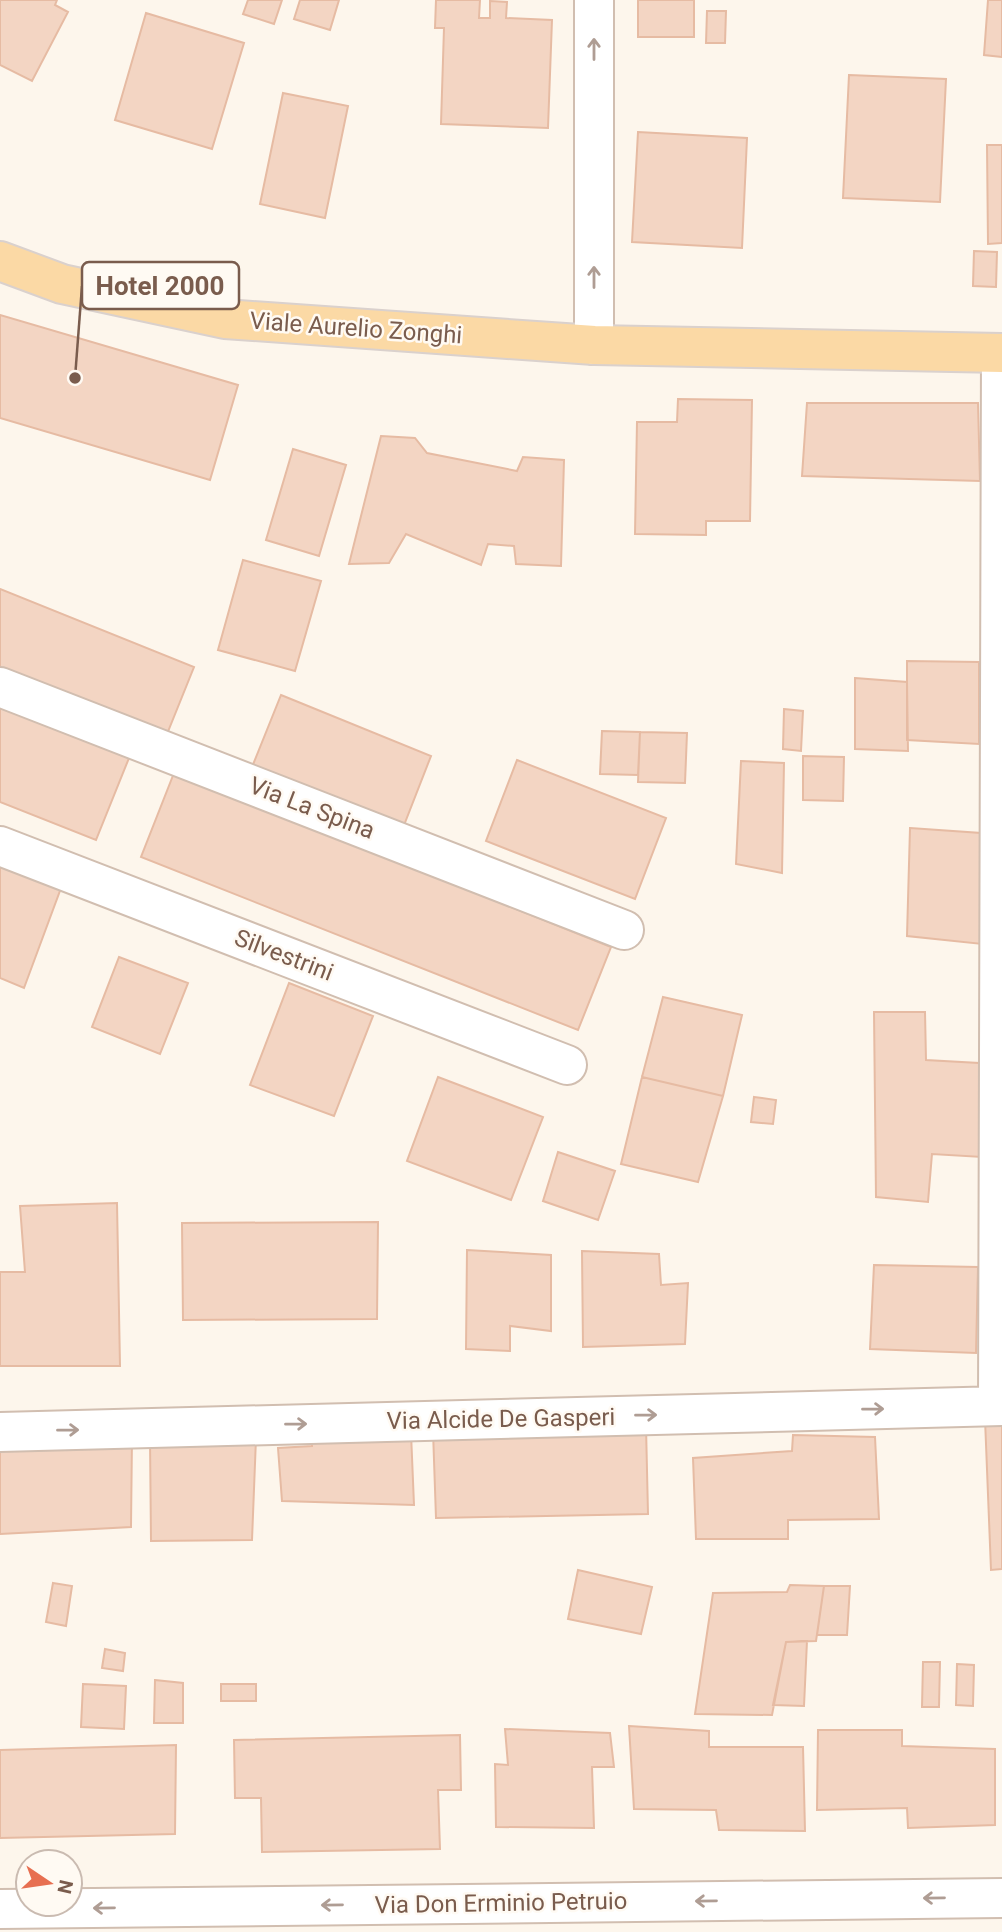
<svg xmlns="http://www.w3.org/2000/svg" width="1002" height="1932" font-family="Roboto,sans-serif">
<rect width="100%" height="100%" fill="#fdf6ec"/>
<!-- building -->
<path fill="#f3d5c3" stroke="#e6bba3" stroke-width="2" d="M0,0H57L55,5L68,12L32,81L0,65Z
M248,0H282L274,24L243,14Z
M300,0H339L330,30L294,19Z
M436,0H480L479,18H490V1L507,2L506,18L552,20L548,128L441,124L444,28H435Z
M638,0H694V37H638Z
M988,0H1002V57L984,55Z
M707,11H726L725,43H706Z
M146,13L244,43L212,149L115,120Z
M849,75L946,79L940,202L843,198Z
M283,93L348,106L325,218L260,204Z
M638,132L747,138L742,248L632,242Z
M987,145H1002V243L988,244Z
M974,251L997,252L996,287L973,286Z
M0,315L238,385L210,480L0,418Z
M678,399L752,400L750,521H706V535L635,534L637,422H677Z
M807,403H978L980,481L802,476Z
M381,436L415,438L427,453L517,471L523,457L564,460L561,566L516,564L514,546L488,544L481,565L406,534L389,563L349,564Z
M293,449L346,465L319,556L266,540Z
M243,560L321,581L295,671L218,650Z
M0,589L194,667L165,739L0,674Z
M907,661L979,662V744L907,740Z
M855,678L907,682L908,751L855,749Z
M281,695L431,756L399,838L248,777Z
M0,707L129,758L96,840L0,802Z
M784,709L803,711L801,751L783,749Z
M602,731L640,732L638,775L600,774Z
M640,732L687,733L685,783L638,782Z
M803,756L844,757L843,801L803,800Z
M517,760L666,818L635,899L486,841Z
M741,761L784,763L782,873L736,864Z
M174,773L611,947L578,1030L141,857Z
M910,828L981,833L982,944L907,936Z
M0,865L61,888L24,988L0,978Z
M119,957L188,983L160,1054L92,1027Z
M289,983L373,1016L334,1116L250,1085Z
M663,997L742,1015L723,1096L642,1077Z
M874,1012H925L926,1060L979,1063L982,1157L932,1154L928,1202L876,1197Z
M438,1077L543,1117L511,1200L407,1161Z
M642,1077L723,1096L698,1182L621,1164Z
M754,1097L776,1100L773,1124L751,1122Z
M558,1152L615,1171L598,1220L543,1201Z
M117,1203L120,1366H0V1272H25L20,1206Z
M378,1222L377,1319L183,1320L182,1223Z
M467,1250L551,1255V1331L510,1326V1351L466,1349Z
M582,1251L659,1254L661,1285L688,1283L685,1344L583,1347Z
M874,1265L978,1267L976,1353L870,1349Z
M1002,1418V1569L991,1570L985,1419Z
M646,1426L648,1514L436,1518L433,1431Z
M311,1432L411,1433L414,1505L282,1501L278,1448L312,1446Z
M793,1435L875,1437L879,1519L788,1520V1539H696L693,1458L792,1451Z
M132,1437L131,1527L0,1534V1441Z
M256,1438L252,1540L151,1541L150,1440Z
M578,1570L652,1587L641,1634L568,1619Z
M53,1583L72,1586L66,1626L46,1622Z
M790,1585L824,1586L816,1641L786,1642L772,1715L695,1714L713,1593L787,1592Z
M824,1586H850L847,1635H817Z
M807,1641L804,1706L773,1705L786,1642Z
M105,1649L125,1653L123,1671L102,1668Z
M923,1662H940L939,1707H922Z
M957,1664L974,1665L973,1706L956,1705Z
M155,1680L183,1683V1723H154Z
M83,1684L126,1686L124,1729L81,1727Z
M221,1684H256V1701H221Z
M629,1726L709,1731V1747H803L805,1831L719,1830L716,1810L634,1809Z
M505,1729L610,1733L614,1767H592L594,1828L496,1827L495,1764L508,1765Z
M818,1730H902V1746L995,1749V1825L908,1828L907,1808L817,1810Z
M460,1735L461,1790H438L440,1849L262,1852L261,1798H235L234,1740Z
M176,1745L175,1834L0,1838V1750Z"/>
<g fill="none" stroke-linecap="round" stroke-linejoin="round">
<!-- minor casing -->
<g stroke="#d1beb0" stroke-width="42">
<path id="minor" d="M594,345V0
M0,687L624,930
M0,846L567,1065
M998,1406L1001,353
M0,1432L1002,1406
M0,1909L1002,1898"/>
</g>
<!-- major casing -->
<g stroke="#dad1cd" stroke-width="42">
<path id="major" d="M0,261L62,284L225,319L594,345L1002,353"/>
</g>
<!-- minor -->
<use href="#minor" stroke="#fff" stroke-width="38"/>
<!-- major -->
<use href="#major" stroke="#fbd9a5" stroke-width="38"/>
</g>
<!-- one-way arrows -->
<defs><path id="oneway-shaft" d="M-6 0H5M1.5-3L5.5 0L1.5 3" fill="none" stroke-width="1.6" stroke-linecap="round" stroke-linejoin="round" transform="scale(1.75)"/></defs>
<g stroke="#af9d94">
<use href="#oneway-shaft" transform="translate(594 49) rotate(-90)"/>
<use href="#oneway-shaft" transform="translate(594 277) rotate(-90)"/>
<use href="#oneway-shaft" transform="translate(873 1409) rotate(-1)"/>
<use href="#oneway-shaft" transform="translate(646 1415) rotate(-1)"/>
<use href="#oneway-shaft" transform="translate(296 1424) rotate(-1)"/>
<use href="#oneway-shaft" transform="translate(68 1430) rotate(-1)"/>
<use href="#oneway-shaft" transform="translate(934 1898) rotate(179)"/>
<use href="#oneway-shaft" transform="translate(706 1901) rotate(179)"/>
<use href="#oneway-shaft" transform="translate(332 1905) rotate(179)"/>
<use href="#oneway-shaft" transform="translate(104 1908) rotate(179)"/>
</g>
<g text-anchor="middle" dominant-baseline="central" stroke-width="5" stroke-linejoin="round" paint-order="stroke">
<!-- street labels -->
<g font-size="24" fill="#7a5c4d" stroke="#fffaf3">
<text transform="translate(356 328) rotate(4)">Viale Aurelio Zonghi</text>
<text transform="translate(312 808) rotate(21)">Via La Spina</text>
<text transform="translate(284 955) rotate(21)">Silvestrini</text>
<text transform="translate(501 1419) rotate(-1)">Via Alcide De Gasperi</text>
<text transform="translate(501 1903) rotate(-1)">Via Don Erminio Petruio</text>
</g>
</g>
<!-- callouts -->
<path fill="none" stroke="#7a5c4d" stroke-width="2.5" d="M75 378L82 286"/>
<circle fill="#7a5c4d" stroke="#fffaf3" stroke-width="2.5" cx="75" cy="378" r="7"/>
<rect fill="#fffaf3" stroke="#7a5c4d" stroke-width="2.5" x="82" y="262" width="157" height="47" rx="7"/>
<g font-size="26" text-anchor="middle" font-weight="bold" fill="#7a5c4d">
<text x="160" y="295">Hotel 2000</text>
</g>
<!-- north arrow -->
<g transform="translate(49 1883) rotate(103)"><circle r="33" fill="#fffaf3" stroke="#cabbb1" stroke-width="2"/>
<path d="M0-5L12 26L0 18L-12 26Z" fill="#e76f51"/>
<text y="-10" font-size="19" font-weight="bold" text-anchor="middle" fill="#7a5c4d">N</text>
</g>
</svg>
